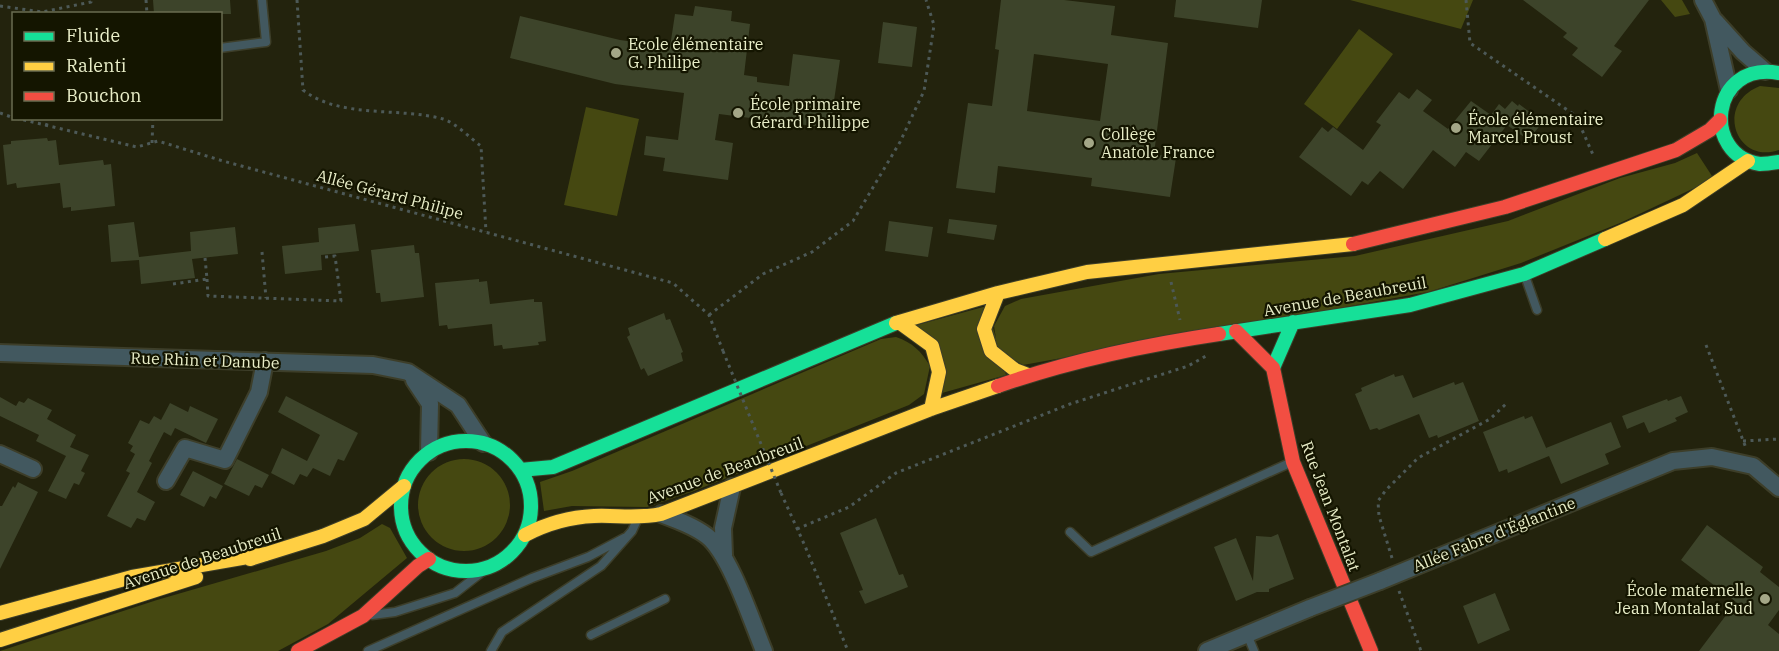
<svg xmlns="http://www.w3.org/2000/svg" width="1779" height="651" font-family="'IBM Plex Serif',serif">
<rect width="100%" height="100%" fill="#23230d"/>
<!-- green -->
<path fill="#454811" d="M1350,0H1473L1461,29Z
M1661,0H1682L1690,14L1675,17Z
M1359,29L1393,54L1337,129L1304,104Z
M1760,86L1779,88V150C1736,165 1714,104 1760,86Z
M586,107L639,119L617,216L564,205Z
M1697,153L1712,176L1703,184L1620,223L1521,263L1428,292L1023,365L998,351L994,326L1005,306L1021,299L1159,274L1355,256L1508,221L1620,178L1675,163Z
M987,306L1006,375L942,393L917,325Z
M896,337C913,343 921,351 930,366L924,394L909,405L694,491L647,507L572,506L544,511L540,482L572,471L881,339Z
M418 505a46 46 0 1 1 92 0a46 46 0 1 1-92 0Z
M382,524L390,528L407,558L328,624L278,651H0L157,600L326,551L360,538Z"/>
<!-- building -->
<path fill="#3d442a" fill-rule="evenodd" d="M153,0H230L231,14H154Z
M1001,0H1064L1115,6L1111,35L1168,43L1154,154L1176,158L1170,197L1091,186L1092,178L998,166L995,193L956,188L968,103L992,106L999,50L995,49ZM1034,54L1108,64L1100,121L1027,111Z
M1176,0H1262L1258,28L1174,17Z
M1523,0H1649L1614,46L1622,51L1602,77L1572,55L1578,48L1563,37L1567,33Z
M695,6L732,11L731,21L750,24L744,75L757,77V82L789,86L793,54L840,60L830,128L719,114L715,140L733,143L728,180L663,171L665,158L644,155L646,136L678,140L684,93L615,84L510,58L520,16L620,40L670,47L675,14L693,16Z
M883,22L917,27L912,67L878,63Z
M1417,89L1432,100L1423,111L1448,129L1471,101L1491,115L1499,104L1505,109L1512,101L1518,106L1519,104L1543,122L1528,140L1507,125L1479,161L1466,152L1455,167L1433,150L1403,189L1380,171L1368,185L1362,181L1351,196L1299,157L1322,127L1328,132L1333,127L1363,150L1381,125L1376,122L1399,92L1409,99Z
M47,138L48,141L56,140L59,165L103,160L104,165L111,164L115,206L71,211V207L63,208L60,183L17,188L16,183L7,185L3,145L11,144V141Z
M949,219L997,225L994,240L947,233Z
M889,221L933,227L928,257L885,251Z
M134,222L139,257L191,251L190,232L235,227L238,254L192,259L195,278L141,284L139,260L111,262L108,225Z
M355,224L359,251L321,255L322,270L285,274L282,246L319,242L318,228Z
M414,245L415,253H419L424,297L381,302L380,293H376L371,250Z
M479,279V282L487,281L490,304L534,299V302H542L546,341L538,342L539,345L503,349L502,345L494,346L492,324L448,329L447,325L439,326L435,283Z
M664,313L666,320L670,319L683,352L681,353L683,361L648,376L644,368L641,370L631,346L627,337L630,335L628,328Z
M1394,374L1395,377L1403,375L1413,398L1454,382L1455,385L1463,382L1479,421L1438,438L1437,435L1429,438L1419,414L1379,430L1377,428L1370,430L1355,394L1362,391L1361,388Z
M286,396L358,433L344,461L338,459L330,476L313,468L307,477L300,474L294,485L271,473L282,448L307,461L320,435L278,412Z
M1681,396L1688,412L1675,418L1677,421L1649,433L1644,422L1627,429L1622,416L1667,399L1668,401Z
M0,397L16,406L19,401L24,403L28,398L52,410L47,419L76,435L70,447L89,455L81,471L85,473L79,485L74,483L66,499L48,491L66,456L36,441L39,435L0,416Z
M170,403L188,412L190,406L218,419L206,443L175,428L171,436L164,432L149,461L152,463L137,492L155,502L145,521L137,518L131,528L107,516L130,473L126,471L135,454L130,451L133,446L128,443L140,420L149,424L154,416L161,420Z
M1524,416L1525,419L1532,416L1547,450L1546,448L1611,422L1621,447L1605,454L1609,464L1561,484L1549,456L1508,473L1507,469L1499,472L1483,432Z
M237,459L269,475L262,488L255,485L249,496L224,484Z
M193,471L223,486L216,499L210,496L204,507L180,495Z
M18,482L38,492L0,569V506H2L13,486L15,488Z
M876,518L899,575L903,574L908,587L865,604L859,591L863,590L840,533Z
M1707,525L1763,567L1760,572L1779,587V610L1768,625L1779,634V651H1699L1736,602L1681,560Z
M1278,534L1294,579L1269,589V592H1257L1236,601L1214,547L1236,538L1253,581L1256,536L1271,537Z
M1495,593L1510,630L1478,644L1463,606Z"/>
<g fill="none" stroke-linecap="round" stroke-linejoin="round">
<!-- lane casing -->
<g stroke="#3d3e29" stroke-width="11">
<path id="lane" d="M220,48L266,42L262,0
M1525,276L1537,310
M1070,532L1091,552L1292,462
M372,615L395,612L455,593L491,565
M1247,634L1254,651
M591,635L665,599
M368,651L532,578L588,557L624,538
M491,651L502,632L601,566L632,531L637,520"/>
</g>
<!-- street casing -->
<g stroke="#3d3e29" stroke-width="20">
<path id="street" d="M1703,0L1713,19L1729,90
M1715,21L1743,52L1765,71
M0,353L373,365L408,372L458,405L483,443
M414,380L430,404L429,452
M0,454L33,469
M166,481L185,448L225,460L259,392L265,361
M661,514C677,520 694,526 707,536C730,554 752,622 764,651
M724,555L723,528L732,487
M1380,581L1673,461L1712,457L1753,466L1779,488
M1207,651L1310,608"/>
</g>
<!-- fast casing -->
<g stroke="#3d3e29" stroke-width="16">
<path id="fast" d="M1779,73C1710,60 1701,156 1760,164C1766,164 1773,163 1779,162
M1219,334L1410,305L1524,274L1605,239
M1273,368L1293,322
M401 506a65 65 0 1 1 130 0a65 65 0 1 1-130 0Z
M520,470L553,467L896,323"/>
</g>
<!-- slow casing -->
<g stroke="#3d3e29" stroke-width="16">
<path id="slow" d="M1605,239L1683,205L1748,161
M998,293L984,329L991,351L1015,370L1028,375
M899,322L932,346L939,372L931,409
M896,323L998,293L1087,272L1353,244
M525,535C546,524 570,517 594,516C617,515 638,519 661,514L931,409L998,386
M250,559L323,536L364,519L404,486
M0,613L132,577L266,554
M0,640L196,577"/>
</g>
<!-- jam casing -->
<g stroke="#3d3e29" stroke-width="16">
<path id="jam" d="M1353,244L1505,207L1676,150L1710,130L1720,120
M1236,331L1273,368L1293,462L1371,651
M998,386C1069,361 1145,345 1219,334
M298,651L363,616L418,566L429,559"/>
</g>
<!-- path -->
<path stroke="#4d5957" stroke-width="3" stroke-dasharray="3 4.5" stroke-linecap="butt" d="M146,0L147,14
M297,0L303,90C340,119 400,107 443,119C456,123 470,138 481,146L486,232
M1466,0L1470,43L1576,116L1594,157
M0,6L42,12L91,2V0
M0,113L14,118
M16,118L137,147L158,141L223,161L673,283L709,315L723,351
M46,126L49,118
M152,143L153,118
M262,252L266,298
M207,279L208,296L341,301L335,256L325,257
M1171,282L1180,320
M173,284L207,279L205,258
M709,315L763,274L812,252L853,221L900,142L924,91L934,25L926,0
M1706,345L1746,448
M1743,441L1779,439
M781,493L805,546L848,651
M797,529L849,507L896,473L1070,404L1188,366L1206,356
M1392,558L1379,516L1378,501L1386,490L1418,458L1490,419L1507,403
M1399,591L1421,651"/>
<!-- lane -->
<use href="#lane" stroke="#42585f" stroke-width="8"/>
<!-- street -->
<use href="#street" stroke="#42585f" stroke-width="16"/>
<!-- fast -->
<use href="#fast" stroke="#16e098" stroke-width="14"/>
<!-- slow -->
<use href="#slow" stroke="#ffcf43" stroke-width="14"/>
<!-- jam -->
<use href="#jam" stroke="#f24e42" stroke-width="14"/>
<!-- street-bridge casing -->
<g stroke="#3d3e29" stroke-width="20" stroke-linecap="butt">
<path id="street-bridge" d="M1310,608L1380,581"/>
</g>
<!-- path-bridge -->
<path stroke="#4d5957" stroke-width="3" stroke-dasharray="3 4.5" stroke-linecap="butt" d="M723,351L781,493"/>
<!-- street-bridge -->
<use href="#street-bridge" stroke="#42585f" stroke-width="16"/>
</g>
<!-- markers -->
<g fill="#a4a787" stroke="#141500" stroke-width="2">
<circle cx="616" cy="53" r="6"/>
<circle cx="738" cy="113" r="6"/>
<circle cx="1456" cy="128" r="6"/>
<circle cx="1089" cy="143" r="6"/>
<circle cx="1765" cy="599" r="6"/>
</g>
<g text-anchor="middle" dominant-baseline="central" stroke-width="4.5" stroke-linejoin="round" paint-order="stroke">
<!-- poi labels -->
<g font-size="16" fill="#e9eec8" stroke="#141500" text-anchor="start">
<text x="628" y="44">Ecole élémentaire<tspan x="628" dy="18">G. Philipe</tspan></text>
<text x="750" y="104">École primaire<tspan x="750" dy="18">Gérard Philippe</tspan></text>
<text x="1468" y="119">École élémentaire<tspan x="1468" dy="18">Marcel Proust</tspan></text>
<text x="1101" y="134">Collège<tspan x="1101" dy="18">Anatole France</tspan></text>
<text x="1753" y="590" text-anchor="end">École maternelle<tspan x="1753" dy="18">Jean Montalat Sud</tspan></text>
</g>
<!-- street labels -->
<g font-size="16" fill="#e9eec8" stroke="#141500">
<text transform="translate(390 194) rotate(15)">Allée Gérard Philipe</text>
<text transform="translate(1345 296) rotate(-10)">Avenue de Beaubreuil</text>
<text transform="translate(205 360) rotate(2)">Rue Rhin et Danube</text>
<text transform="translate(725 470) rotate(-20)">Avenue de Beaubreuil</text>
<text transform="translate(1331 506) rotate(69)">Rue Jean Montalat</text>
<text transform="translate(1494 534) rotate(-22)">Allée Fabre d'Églantine</text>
<text transform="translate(202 558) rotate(-18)">Avenue de Beaubreuil</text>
</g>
</g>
<!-- legend -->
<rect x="12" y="12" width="210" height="108" fill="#141500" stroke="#696c50" stroke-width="1.5"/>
<rect x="24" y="32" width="30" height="9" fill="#16e098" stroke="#696c50" stroke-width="1.5"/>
<text x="66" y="42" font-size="18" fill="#e9eec8">Fluide</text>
<rect x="24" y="62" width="30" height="9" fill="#ffcf43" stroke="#696c50" stroke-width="1.5"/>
<text x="66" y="72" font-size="18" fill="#e9eec8">Ralenti</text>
<rect x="24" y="92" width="30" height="9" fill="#f24e42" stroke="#696c50" stroke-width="1.5"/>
<text x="66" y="102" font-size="18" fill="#e9eec8">Bouchon</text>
</svg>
